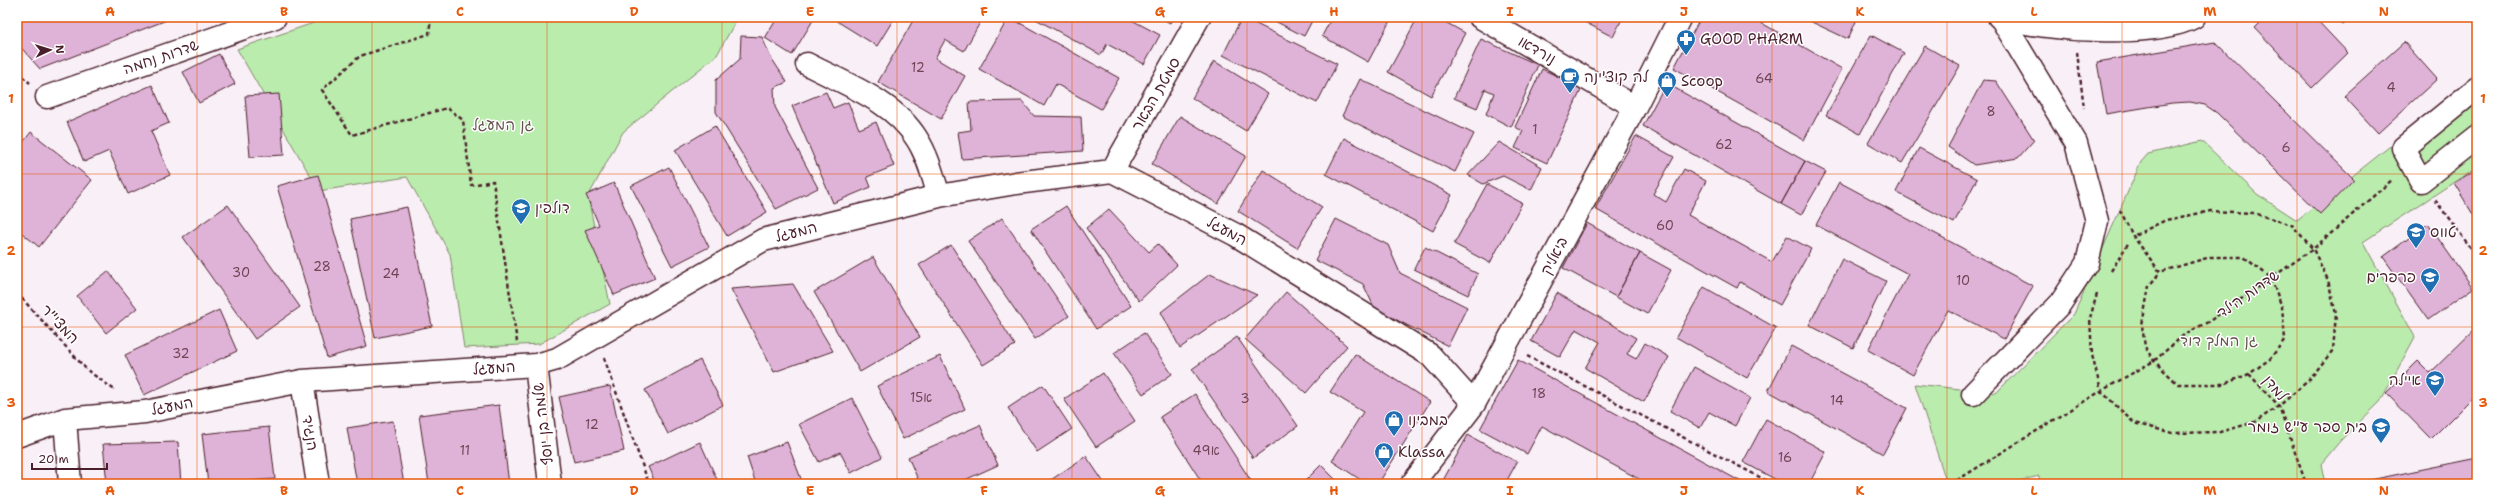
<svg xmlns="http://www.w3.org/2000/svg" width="2494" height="501" font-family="'Shantell Sans','Playpen Sans Hebrew',sans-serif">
<rect width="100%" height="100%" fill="#f9f0f7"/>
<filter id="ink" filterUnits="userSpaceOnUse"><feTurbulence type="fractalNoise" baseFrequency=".025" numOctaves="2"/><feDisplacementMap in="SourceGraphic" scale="8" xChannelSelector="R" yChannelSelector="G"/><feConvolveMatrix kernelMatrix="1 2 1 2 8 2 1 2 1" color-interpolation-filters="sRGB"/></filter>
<g filter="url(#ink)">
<!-- green -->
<path fill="#baecad" stroke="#82866c" d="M331,17H738L717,55L623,132L588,197L610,304L539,344L464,348L450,254L407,177L319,191L237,49Z
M2477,77V167L2363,242L2415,337L2380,402L2341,440L2321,464L2325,484H2040L2039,476L2007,484H1947L1915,384L1996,393L2074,314L2141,162L2148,154L2202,141L2257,194L2297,220Z"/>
<!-- building -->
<path fill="#dfb3d7" stroke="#4a1f2b" d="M17,17H171L172,18L40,69L17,43Z
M778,17H815L792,55L765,38Z
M836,17H895L877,46L835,20Z
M915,17H978L982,19L964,51L945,40L935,58L965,76L941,119L878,82Z
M1009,17L1119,78L1101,109L1056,84L1044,106L979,69Z
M1032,17H1126L1160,35L1144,64L1107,44L1101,55Z
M1159,17H1173L1170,23Z
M1242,17L1337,64L1317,103L1223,55Z
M1267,17H1314L1304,36Z
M1332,17H1392L1368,62L1322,36Z
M1418,17H1436L1465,33L1431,96L1388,72Z
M1575,17H1623L1613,37Z
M1701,17H1751L1842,69L1804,140L1674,68Z
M1801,17H1858L1848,39Z
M2266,17H2314L2348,53L2312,88L2255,28Z
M2334,17H2351L2342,25Z
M1871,35L1904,53L1860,134L1826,115Z
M741,36L762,37L770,56L787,82L774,88L775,107L818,188L776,209L716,112V80L740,59Z
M1481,39L1538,65L1511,127L1486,114L1494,93L1485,89L1477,108L1454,98Z
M2215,42L2354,179L2320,214L2217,113L2205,105L2190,102L2172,103L2106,114L2097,62Z
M2404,42L2437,79L2378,133L2344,96Z
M1925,46L1960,66L1902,163L1868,143Z
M219,54L235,84L199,103L183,72Z
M1214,61L1268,94L1246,131L1192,98Z
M1542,69L1582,88L1547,163L1515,148L1523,131L1515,127Z
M1360,79L1474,134L1455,172L1342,116Z
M1983,80L1996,81L2034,140L2018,158L1974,165L1948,147Z
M1666,83L1805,161L1781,204L1643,126Z
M152,85L169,123L151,131L170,175L128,194L109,151L84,162L67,122Z
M826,92L833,108L848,102L859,129L876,122L894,166L867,177L871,187L833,203L792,106Z
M279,94L284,155L250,157L245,96Z
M1022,101L1034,116L1081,117L1083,151L962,159L958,132L971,130L969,102Z
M1180,116L1246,156L1218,204L1152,164Z
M715,126L767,212L727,236L675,150Z
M31,132L92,180L39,247L17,229V150Z
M1636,136L1674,157L1653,194L1666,202L1684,169L1706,181L1688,215L1772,262L1787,236L1811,249L1780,305L1740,282L1737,288L1595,209Z
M1344,138L1452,195L1433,231L1326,174Z
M1499,142L1542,167L1531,190L1503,176L1483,184L1468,175Z
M1919,148L1977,179L1954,223L1896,192Z
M1805,161L1826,172L1801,215L1781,204Z
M669,167L709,247L672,266L631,186Z
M2477,169V221L2454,183Z
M1263,170L1322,207L1297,248L1238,211Z
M318,175L367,346L327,358L277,186Z
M1839,182L2033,286L2004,339L1948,310L1913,375L1868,350L1908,274L1816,225Z
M614,183L655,278L614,295L585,230L599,225L586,195Z
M1487,184L1522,203L1490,263L1454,244Z
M228,205L300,307L255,339L183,237Z
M1066,206L1131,306L1096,329L1031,229Z
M407,207L432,326L375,338L350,219Z
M1109,209L1149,252L1158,244L1177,265L1139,301L1086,228Z
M1002,218L1069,316L1035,339L968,241Z
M1336,219L1388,245L1400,273L1467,307L1448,346L1375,309L1363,284L1315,260Z
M1587,223L1640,253L1616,297L1563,268Z
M2428,224L2473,288L2428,320L2383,257Z
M951,245L1015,345L983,365L919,265Z
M1425,247L1478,274L1468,295L1414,269Z
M1640,253L1671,270L1647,314L1616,297Z
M873,257L920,337L860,372L814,292Z
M1842,259L1886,281L1853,348L1809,325Z
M108,271L137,308L106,333L77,296Z
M1210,274L1257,295L1180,348L1161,312Z
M793,284L833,351L774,372L731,289Z
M1704,287L1776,328L1747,378L1676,337Z
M1286,292L1347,346L1306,393L1245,339Z
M1557,293L1636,338L1627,354L1636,359L1645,343L1669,357L1644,402L1585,368L1600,342L1576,329L1560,357L1531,341Z
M219,310L237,351L144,395L125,355Z
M2477,327V393L2431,439L2386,393L2418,361L2430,373Z
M1144,333L1172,374L1143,394L1114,353Z
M1237,337L1298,426L1253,458L1192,369Z
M1791,346L1907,408L1883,454L1768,391Z
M1355,354L1430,402L1378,484H1367L1332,461L1363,412L1330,392Z
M940,356L965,409L903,439L877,386Z
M700,360L723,405L668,434L645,390Z
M1518,360L1745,484H1648L1542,426L1527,454L1480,429Z
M1694,367L1750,398L1735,426L1709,412L1700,428L1670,411Z
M1103,373L1135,421L1096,447L1064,399Z
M1043,385L1072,429L1037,452L1008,408Z
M610,386L624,451L574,462L559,397Z
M1195,394L1253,484H1203L1160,417Z
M852,398L882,457L851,473L840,452L819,462L799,424Z
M499,405L509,484H429L419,415Z
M1766,419L1826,452L1809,484H1784L1743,462Z
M393,421L404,484H357L347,428Z
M980,425L998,465L956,484H920L908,457Z
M269,427L275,479L208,484L202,434Z
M1468,435L1517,462L1505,484H1441Z
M178,442L181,484H107L103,444Z
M700,442L719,484H656L648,467Z
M787,442L803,484H756L747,457Z
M1086,456L1105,484H1045Z
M2477,458V484H2351Z
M1321,465L1340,484H1302Z"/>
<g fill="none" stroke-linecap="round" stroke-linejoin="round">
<!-- minor casing -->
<g stroke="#4a1f2b" stroke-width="25">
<path id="minor" d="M1480,17L1635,107
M1999,17C2044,30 2153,39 2194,17
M807,64C845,84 894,101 917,139C928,156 933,177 939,196
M2477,88L2403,148L2421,181L2477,137
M47,97L275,17
M1112,171L1199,17
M536,365L550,484
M302,381L318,484
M1973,394L2060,304L2087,263L2097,221L2076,143L2001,18
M65,419L70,484
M17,436L65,419L145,412L302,381L536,365L557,359L763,240L939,196L1016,183L1112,171L1236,235L1430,355L1474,404
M1412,484L1474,404L1635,107L1680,17"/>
</g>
<!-- path -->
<path stroke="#4a1f2b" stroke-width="2.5" stroke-dasharray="4 3" stroke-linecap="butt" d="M431,17L429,34L360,56L322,90L352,135L447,108L463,120L471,185L493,181L517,342
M2077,52L2084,108
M17,72L30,83
M2435,200L2477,256
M2120,210L2133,236L2160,272L2149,286L2142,325L2145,347L2154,361L2178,384H2224L2249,374L2270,359L2285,339L2282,307L2271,278L2244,257H2210L2160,272
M2111,271L2129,242
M17,293L87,370L116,391
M2097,294L2090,318L2092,355L2101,391L2134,423L2173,433L2220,432L2255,422L2279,406L2309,380L2333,350L2336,314L2328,280L2313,249L2292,225L2253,213L2211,211L2166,220L2133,236
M1527,356L1773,484
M604,358L649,484
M2249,374L2279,406L2306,484
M1951,484L2101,391L2154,361L2185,334L2208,322L2313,249L2393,179"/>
<!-- minor -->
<use href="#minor" stroke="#fff" stroke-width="22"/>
</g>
</g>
<!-- grid -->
<path fill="none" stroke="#e8590c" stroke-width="1" stroke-opacity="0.55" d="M197,17V484M372,17V484M547,17V484M722,17V484M897,17V484M1072,17V484M1247,17V484M1422,17V484M1597,17V484M1772,17V484M1947,17V484M2122,17V484M2297,17V484M17,174H2477M17,327H2477"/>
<!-- icons -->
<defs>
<g id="pharmacy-pin" transform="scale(1)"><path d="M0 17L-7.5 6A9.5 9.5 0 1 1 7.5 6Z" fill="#1f6fb2" stroke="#fff"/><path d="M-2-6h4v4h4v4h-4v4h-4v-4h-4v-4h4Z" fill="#fff"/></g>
<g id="cafe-pin" transform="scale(1)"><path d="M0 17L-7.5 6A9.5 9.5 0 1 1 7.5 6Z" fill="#1f6fb2" stroke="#fff"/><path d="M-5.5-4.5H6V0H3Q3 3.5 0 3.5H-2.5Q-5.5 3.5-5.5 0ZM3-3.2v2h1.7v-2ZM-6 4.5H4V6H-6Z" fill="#fff"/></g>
<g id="shop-pin" transform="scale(1)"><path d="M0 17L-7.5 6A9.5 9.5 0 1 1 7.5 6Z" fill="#1f6fb2" stroke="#fff"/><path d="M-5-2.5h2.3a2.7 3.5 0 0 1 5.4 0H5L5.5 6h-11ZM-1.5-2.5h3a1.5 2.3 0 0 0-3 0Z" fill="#fff"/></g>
<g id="school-pin" transform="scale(1)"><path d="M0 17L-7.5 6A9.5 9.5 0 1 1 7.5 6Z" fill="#1f6fb2" stroke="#fff"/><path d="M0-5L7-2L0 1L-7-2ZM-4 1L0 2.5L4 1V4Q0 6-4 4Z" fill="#fff"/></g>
</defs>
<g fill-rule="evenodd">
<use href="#pharmacy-pin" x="1686" y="39"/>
<use href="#cafe-pin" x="1570" y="77"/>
<use href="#shop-pin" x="1667" y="81"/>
<use href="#school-pin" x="521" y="208"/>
<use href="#school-pin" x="2416" y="232"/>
<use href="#school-pin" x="2430" y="277"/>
<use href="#school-pin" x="2435" y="380"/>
<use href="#shop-pin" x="1394" y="420"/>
<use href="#school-pin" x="2381" y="427"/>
<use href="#shop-pin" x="1384" y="452"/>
</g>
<g text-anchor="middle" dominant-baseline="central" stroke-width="3" stroke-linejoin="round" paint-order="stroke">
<!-- number labels -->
<g font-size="13" fill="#6f4456">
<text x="918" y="67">12</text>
<text x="1764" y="78">64</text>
<text x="2391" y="87">4</text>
<text x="1991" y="111">8</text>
<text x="1535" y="129">1</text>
<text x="1724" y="144">62</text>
<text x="2286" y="147">6</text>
<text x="1665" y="225">60</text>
<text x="322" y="266">28</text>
<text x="241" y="272">30</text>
<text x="391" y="273">24</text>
<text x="1963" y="280">10</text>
<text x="181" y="353">32</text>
<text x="1539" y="393">18</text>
<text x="921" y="397">15א</text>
<text x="1245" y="398">3</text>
<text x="1837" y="400">14</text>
<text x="592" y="424">12</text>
<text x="465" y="450">11</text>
<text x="1206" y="450">49א</text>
<text x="1785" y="457">16</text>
</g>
<!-- poi labels -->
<g font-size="15" fill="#4a1f2b" stroke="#fff" text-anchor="start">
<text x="1700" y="39">GOOD PHARM</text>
<text x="1584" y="77">לה קוצ'ינה</text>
<text x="1681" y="81">Scoop</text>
<text x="535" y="208">דולפין</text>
<text x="2430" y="232">טווס</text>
<text x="2416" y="277" text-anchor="end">פרפרים</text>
<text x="2421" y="380" text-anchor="end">איילה</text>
<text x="1408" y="420">במבינו</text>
<text x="2367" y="427" text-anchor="end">בית ספר ע"ש זומר</text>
<text x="1398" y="452">Klassa</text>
</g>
<!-- street labels -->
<g font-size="15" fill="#4a1f2b" stroke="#fff">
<text transform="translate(1537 50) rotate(30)">נורדאו</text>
<text transform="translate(161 57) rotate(-19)">שדרות נחמה</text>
<text transform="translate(1156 94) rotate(-60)">סמטת הבאר</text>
<text transform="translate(1227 231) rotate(29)">המעגל</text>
<text transform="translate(796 232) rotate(-14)">המעגל</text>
<text transform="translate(1554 256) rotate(-62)">ביאליק</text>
<text transform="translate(2248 294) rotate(-35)">שדרות הילד</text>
<text transform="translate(60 324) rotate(47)">המצי"ר</text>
<text transform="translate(494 368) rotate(-4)">המעגל</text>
<text transform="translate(2275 388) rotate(50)">למדן</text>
<text transform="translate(172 406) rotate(-11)">המעגל</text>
<text transform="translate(543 424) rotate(-97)">שלמה בן יוסף</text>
<text transform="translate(310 433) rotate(81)">הנגיד</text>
</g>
<!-- park labels -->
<g font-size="15" fill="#66524c" stroke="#fff">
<text x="503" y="125">גן המעגל</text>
<text x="2219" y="341">גן המלך דוד</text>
</g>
</g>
<!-- margin -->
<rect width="2494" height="501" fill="none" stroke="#fff" stroke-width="44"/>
<!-- north arrow -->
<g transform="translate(50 50) rotate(86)" stroke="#ffffff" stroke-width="3" paint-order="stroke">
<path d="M0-3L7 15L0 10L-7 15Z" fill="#4a1f2b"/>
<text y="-6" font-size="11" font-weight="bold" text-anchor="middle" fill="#4a1f2b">N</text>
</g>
<!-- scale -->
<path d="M32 463v6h75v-6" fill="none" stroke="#4a1f2b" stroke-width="2"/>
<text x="38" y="463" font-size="12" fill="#4a1f2b" stroke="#ffffff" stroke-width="3" paint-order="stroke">20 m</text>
<rect x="22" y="22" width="2450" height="457" fill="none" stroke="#e8590c" stroke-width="1.5"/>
<g font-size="13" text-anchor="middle" font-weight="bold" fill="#e8590c">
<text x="110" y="16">A</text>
<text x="284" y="16">B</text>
<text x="460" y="16">C</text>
<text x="634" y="16">D</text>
<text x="810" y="16">E</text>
<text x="984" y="16">F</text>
<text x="1160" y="16">G</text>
<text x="1334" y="16">H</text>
<text x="1510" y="16">I</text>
<text x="1684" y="16">J</text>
<text x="1860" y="16">K</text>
<text x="2034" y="16">L</text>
<text x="2210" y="16">M</text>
<text x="2384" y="16">N</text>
<text x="11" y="103">1</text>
<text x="2483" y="103">1</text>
<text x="11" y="255">2</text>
<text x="2483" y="255">2</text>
<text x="11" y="407">3</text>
<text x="2483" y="407">3</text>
<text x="110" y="495">A</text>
<text x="284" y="495">B</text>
<text x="460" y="495">C</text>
<text x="634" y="495">D</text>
<text x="810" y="495">E</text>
<text x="984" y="495">F</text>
<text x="1160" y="495">G</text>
<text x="1334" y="495">H</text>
<text x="1510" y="495">I</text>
<text x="1684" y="495">J</text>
<text x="1860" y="495">K</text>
<text x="2034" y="495">L</text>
<text x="2210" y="495">M</text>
<text x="2384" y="495">N</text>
</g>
</svg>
